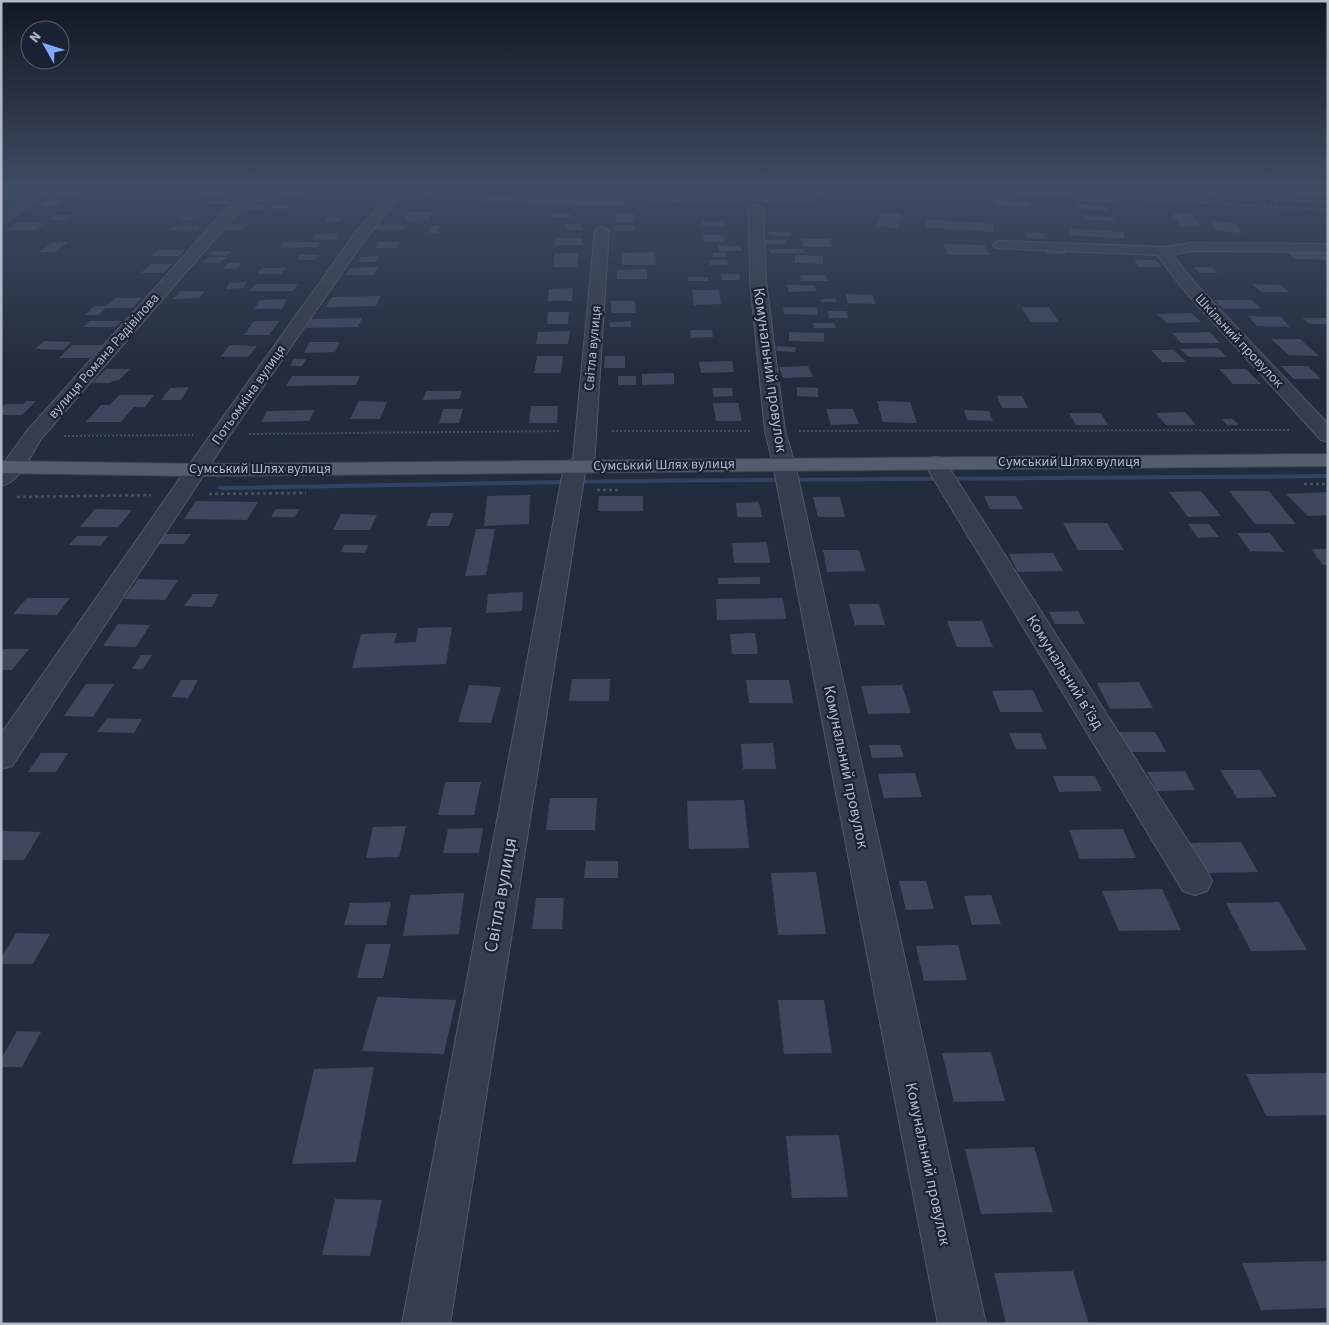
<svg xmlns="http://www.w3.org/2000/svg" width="1329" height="1325" font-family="'Source Sans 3',sans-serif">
<rect width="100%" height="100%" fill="#212c3e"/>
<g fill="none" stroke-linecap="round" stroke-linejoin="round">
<!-- stream -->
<path fill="#314365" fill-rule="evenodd" d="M1328,474V478L621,483L221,490L217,488L221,486L621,479Z"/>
</g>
<!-- building -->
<path fill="#3d485f" d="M11,186H32L27,189H6Z
M63,186H93L90,188H60Z
M270,186H310L302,193L262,192Z
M425,186H439L428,198L404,200L410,193H418Z
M741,186H776L774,195L739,194Z
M64,190H82L76,194H58Z
M209,190H222L216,195H203Z
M1,195H17L10,200H1Z
M262,195H282L274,202H254Z
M489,195L625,199L622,206L484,203Z
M1074,198L1114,199L1116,203L1076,201Z
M763,199L788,200V204L763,203Z
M993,200L1029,202L1031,207L995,206Z
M46,201H63L56,206H39Z
M212,201H232L228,204H208Z
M251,204H268L262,210H244Z
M1078,204L1108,207L1109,211L1078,208Z
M274,205H292L288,209L270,208Z
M408,212H433L429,220L404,221Z
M616,213H634L633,222H615Z
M880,213L901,214L898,228L876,226Z
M1171,213L1192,214L1202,227L1180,226Z
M551,214H571L570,217H551Z
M56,215H75L68,220H49Z
M1085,215L1112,217L1115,221L1088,220Z
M185,216H202L197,220H180Z
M328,217H342L339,222H325Z
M927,219L993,224V232L926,227Z
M702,221H723L724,226L703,227Z
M1211,221L1236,223L1242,233L1217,231Z
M17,223H45L35,230H7Z
M230,224H249L242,230H223Z
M566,224H582V230H566Z
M375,225H405L403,230H372Z
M615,225H635V231H614Z
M176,226H202L197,231L171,230Z
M432,226H440L437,233H429Z
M1070,228L1123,232L1125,239L1071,235Z
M769,232H791V236L769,235Z
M1025,232L1043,233L1045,239L1027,238Z
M316,234H338L335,239L312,240Z
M703,235H723L725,242H704Z
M556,238H582V245H555Z
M802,239H830L832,247H804Z
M765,240H786L787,244H766Z
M53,242H68L54,252H39Z
M282,242H321L318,247L279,248Z
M378,242H399L397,248H375Z
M943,244L984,245L990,255H948Z
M718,246H740L742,251H719Z
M769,249H803L804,253H770Z
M1044,249L1063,250L1067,254H1047Z
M158,250H186L179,256H151Z
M214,251H231L226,256L209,255Z
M655,252L656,265H622V253Z
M726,252L727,257H713V253Z
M1287,252L1328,253V260L1295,259Z
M555,253H579L577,267H553Z
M300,255H318L315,260H297Z
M795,255L823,256V264L795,263Z
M379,256L376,262H358L361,257Z
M209,257H227L220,263H202Z
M709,260H727L728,265H710Z
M1134,260H1156L1162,267H1139Z
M229,263H242L236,269H222Z
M151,264H172L163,273H141Z
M378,267L374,275H346L350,268Z
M1193,267H1211L1218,273H1200Z
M262,268H286L281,274H257Z
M647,269V279H617V270Z
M721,274H739L740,280H722Z
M800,275H826L828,281H801Z
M688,277H708V281H688Z
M247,282L243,288L226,289L229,283Z
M255,284H298L293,291H250Z
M1252,284L1280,285L1290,292H1261Z
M787,285H814L817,291L789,292Z
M573,288L572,301H548L549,289Z
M692,290H719L721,304L694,305Z
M180,291H205L199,298L173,299Z
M846,294L873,295L875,304L847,303Z
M380,296L376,306L326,307L332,297Z
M115,298H142L132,308H105L98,315H85L94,306H106Z
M835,298L837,302H821L820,299Z
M287,299L282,309H254L260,300Z
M1214,300H1252L1261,309H1223Z
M611,301H635L636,313H611Z
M783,307H817L818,315L784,314Z
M1021,307H1049L1059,322H1031Z
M828,311H847L848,318H829Z
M548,312H569L568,324H547Z
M1191,313L1201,322L1167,323L1157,314Z
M1248,316L1281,317L1290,327L1257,326Z
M362,318L358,327L306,328L311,319Z
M1302,318H1327L1328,324H1310Z
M90,321H122L115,327H83Z
M254,321H279L269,335H244Z
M631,321V327H610V322Z
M813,323H834L836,328H814Z
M690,330H712L713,337L691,338Z
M570,331L568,344H536L538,332Z
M789,332L824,333V342L789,341Z
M1210,332L1220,343H1181L1172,333Z
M1271,339H1300L1319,356L1289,355Z
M44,341L72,342L63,350L35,349Z
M309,342H340L335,352L304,353Z
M72,345H103L90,358H59Z
M230,345L257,346L248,357H220Z
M777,346L796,347L795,352L776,351Z
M1218,348L1227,357H1189L1180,349Z
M1151,350H1174L1186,362H1162Z
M537,356H563L561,373H534Z
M605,356H625V368H604Z
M294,359H306L302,366H290Z
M732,361L734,372L701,373L699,362Z
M808,366L813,377L783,378L779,367Z
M1281,366H1308L1321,379H1294Z
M106,369H130L119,380L113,381L110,383H92Z
M1219,369H1246L1261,384H1233Z
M674,373V384L642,385V374Z
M292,376H360L356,385L286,386Z
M618,376H636V385H618Z
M189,387L181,400H161L170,388Z
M797,387L818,388V397L797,396Z
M712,388H732L733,396L714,397Z
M426,391H462L459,399L423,400Z
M119,395H154L145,407H134L121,422H86L101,405H110Z
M997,396H1022L1028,408H1002Z
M26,401H36L22,415H1V408L5,404H24Z
M359,401L387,402L380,419H350Z
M877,401L910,402L917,423L883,422Z
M713,403H738L742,421H716Z
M531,406H558L557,423H529Z
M443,409H463L459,423H439Z
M826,409H853L859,424L831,425Z
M315,410L309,421L261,422L267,411Z
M964,410L989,411L993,421L967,420Z
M1185,412L1196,425H1166L1156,413Z
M1069,413H1101L1108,425H1076Z
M1222,419H1233L1239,425H1227Z
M1201,491L1221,516L1188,517L1169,492Z
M1229,491H1269L1296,524H1255Z
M1328,492V515L1308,516L1286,494Z
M530,495L529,524L484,526L487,496Z
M599,496H643V511H598Z
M984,496H1016L1023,509H990Z
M813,497H840L845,517H818Z
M196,501L258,502L247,520L184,519Z
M759,502L762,517H737L736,503Z
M95,509L132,510L118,527H80Z
M276,509H299L295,517H271Z
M431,513H454L449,526H426Z
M341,514L377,515L370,530H333Z
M1063,523H1107L1124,550H1078Z
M1188,524H1209L1219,537L1198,538Z
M476,529H495L486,575L465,576Z
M1237,533H1270L1284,552L1250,551Z
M164,534H191L184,544H157Z
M77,536H108L101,546L69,545Z
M767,542L770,563H734L732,543Z
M344,545H368L365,553L341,552Z
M1311,549H1328V565H1323Z
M823,550H859L865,571L827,572Z
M1053,553L1063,571L1018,572L1009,554Z
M760,577V584H718V578Z
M138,579L178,580L165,600L124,599Z
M523,592L522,611L486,613L488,594Z
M193,594H219L212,607L184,606Z
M27,598H70L57,615L13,614Z
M783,598L786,619L717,620L716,599Z
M849,604H879L885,625H855Z
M1078,611L1085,624H1055L1049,612Z
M947,621H982L993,647H957Z
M118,624L150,625L136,647L103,646Z
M452,627L446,664L352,668L361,634L397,633L394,643L416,642L418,628Z
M755,633L758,654H732L730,634Z
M1,649H29L12,670H1Z
M141,655H152L143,669H132Z
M572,679H610L609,701H569Z
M181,680H198L188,698L171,697Z
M746,680H789L793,703H749Z
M1139,682L1153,708L1110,709L1097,683Z
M86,684H114L93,717L64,716Z
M469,685L501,687L491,723L458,722Z
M902,685L911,713L868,714L861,686Z
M1033,690L1043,712H1000L992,691Z
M107,718L142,719L134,733L97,732Z
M1117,732H1155L1166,752H1127Z
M1009,733H1040L1047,749H1016Z
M773,743L776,769H743L741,744Z
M869,745H900L904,757L872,758Z
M41,753H68L56,772H28Z
M1220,770H1260L1277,797L1237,798Z
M1185,771L1195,790L1157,791L1147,772Z
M915,773L922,797L884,798L878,774Z
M1053,776H1095L1102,791L1059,792Z
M445,782H481L474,815H438Z
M550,798H597L595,830H546Z
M744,800L749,848L689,849L687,801Z
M406,826L399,857L366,858L373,827Z
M483,828L479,853H443L448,829Z
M1123,829L1136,858L1080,859L1069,830Z
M1,831L41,832L24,860H1Z
M1241,842L1258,872L1204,873L1189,843Z
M586,861H618V878H584Z
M816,872L826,934L778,935L771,873Z
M899,881H926L934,909L906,910Z
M1162,889L1181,930L1119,931L1102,891Z
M464,893L459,934L403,936L410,895Z
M991,895L1001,924L972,925L964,896Z
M536,898H564L562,929H532Z
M391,902L386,925H344L350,903Z
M1279,902L1307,950L1251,951L1226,903Z
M16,933L50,934L33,964H1V958Z
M366,944H391L383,978H357Z
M958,945L967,980L924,981L916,946Z
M377,997L456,1000L444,1054L362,1051Z
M778,1000H824L832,1053L784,1054Z
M17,1031L41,1032L22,1067H1V1059Z
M991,1052L1005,1101L954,1102L942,1053Z
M374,1067L356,1162L292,1164L314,1069Z
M1328,1073V1115L1266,1116L1246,1074Z
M839,1135L848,1197L792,1198L786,1136Z
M1034,1147L1053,1212L981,1214L965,1149Z
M335,1199L382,1200L370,1256L322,1255Z
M1328,1261V1308L1261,1310L1242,1263Z
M1073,1271L1089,1324H1006L994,1273Z"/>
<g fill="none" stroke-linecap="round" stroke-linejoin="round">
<!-- minor casing -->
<g stroke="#505969" stroke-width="2">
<path id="minor" d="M44,186H58L6,222L1,223V213Z
M255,186H268L234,217L41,439C31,455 20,482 1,486V467L26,432L224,211Z
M396,186H408L366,238L230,435L12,766L1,769V734L213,431L356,232Z
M502,186L673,192L742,191L801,194L818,188L824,192L823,195L803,202L742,199L673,200L532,195L504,189Z
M756,204L763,208L766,281L785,431L795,464L986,1324H938L773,464L765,431L750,281L749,208Z
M602,226L609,230L594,466L591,471L585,472L450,1324H402L564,466L567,461L573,460L595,230Z
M1000,241L1166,247L1191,243L1328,244V252L1191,251L1173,255L1194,282L1328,424V442L1321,440L1182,288L1157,255L995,248L993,245L995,242Z
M935,457L943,458L946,463L1207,871L1212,881L1207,891L1195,895L1183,891L924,463L927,458Z"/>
</g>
<!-- major casing -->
<g stroke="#3e4757" stroke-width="2">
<path id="major" d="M1328,454V466L197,476L1,473V461L197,464Z"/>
</g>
<!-- path-far1 -->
<path stroke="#41575c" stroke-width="2" stroke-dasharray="2 2" stroke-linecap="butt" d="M612,431H751
M799,431L1291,430
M249,434L561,431
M64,436L193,435"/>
<!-- path -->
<path stroke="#41575c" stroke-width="2.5" stroke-dasharray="3 3" stroke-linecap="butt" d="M1304,484H1328
M597,490H618
M209,494L306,493
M17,497L151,495"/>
<!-- minor -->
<use href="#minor" fill="#353e4e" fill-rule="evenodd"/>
<!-- major -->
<use href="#major" fill="#535d6e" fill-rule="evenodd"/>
<!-- rail -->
<path stroke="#576176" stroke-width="2" stroke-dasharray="2.5 2.5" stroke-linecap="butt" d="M1080,186L1217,192
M1236,186L1286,188
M940,187L1328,210
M1278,192L1328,194
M1210,196L1328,202"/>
</g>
<!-- sky -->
<linearGradient id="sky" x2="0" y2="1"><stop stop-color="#121822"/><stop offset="0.5" stop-color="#3d4b63"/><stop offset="1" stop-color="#3d4b63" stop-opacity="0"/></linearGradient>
<rect width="1329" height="371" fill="url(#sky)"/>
<g text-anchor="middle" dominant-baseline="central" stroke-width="4.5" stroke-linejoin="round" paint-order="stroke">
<!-- far-street labels -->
<g font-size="14" fill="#b1b9ca" stroke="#1a2333">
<text transform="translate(1239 341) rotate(47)">Шкільний провулок</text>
<text transform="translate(593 348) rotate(-85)">Світла вулиця</text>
<text transform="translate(104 356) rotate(-49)">вулиця Романа Радівілова</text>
<text transform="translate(249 395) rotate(-55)">Потьомкіна вулиця</text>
<text x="1069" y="462">Сумський Шлях вулиця</text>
<text transform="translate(664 465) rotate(-1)">Сумський Шлях вулиця</text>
<text x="260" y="469">Сумський Шлях вулиця</text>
</g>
<!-- street labels -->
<g font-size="16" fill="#b1b9ca" stroke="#1a2333">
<text transform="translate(770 370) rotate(82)">Комунальний провулок</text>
<text transform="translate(1065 672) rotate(58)">Комунальний в’їзд</text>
<text transform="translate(846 767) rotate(78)">Комунальний провулок</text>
<text transform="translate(928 1164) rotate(78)">Комунальний провулок</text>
</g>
<!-- near-street labels -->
<g font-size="19" fill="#b1b9ca" stroke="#1a2333">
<text transform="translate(501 895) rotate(-80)">Світла вулиця</text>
</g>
</g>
<!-- border -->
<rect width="1329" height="1325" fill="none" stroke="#b1b9ca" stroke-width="5"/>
<!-- north arrow -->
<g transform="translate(45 45) rotate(309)"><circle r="24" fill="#1a2333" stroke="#565f6f"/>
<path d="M0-4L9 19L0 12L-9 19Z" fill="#80a8ff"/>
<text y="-8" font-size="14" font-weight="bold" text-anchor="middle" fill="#b1b9ca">N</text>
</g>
</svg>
